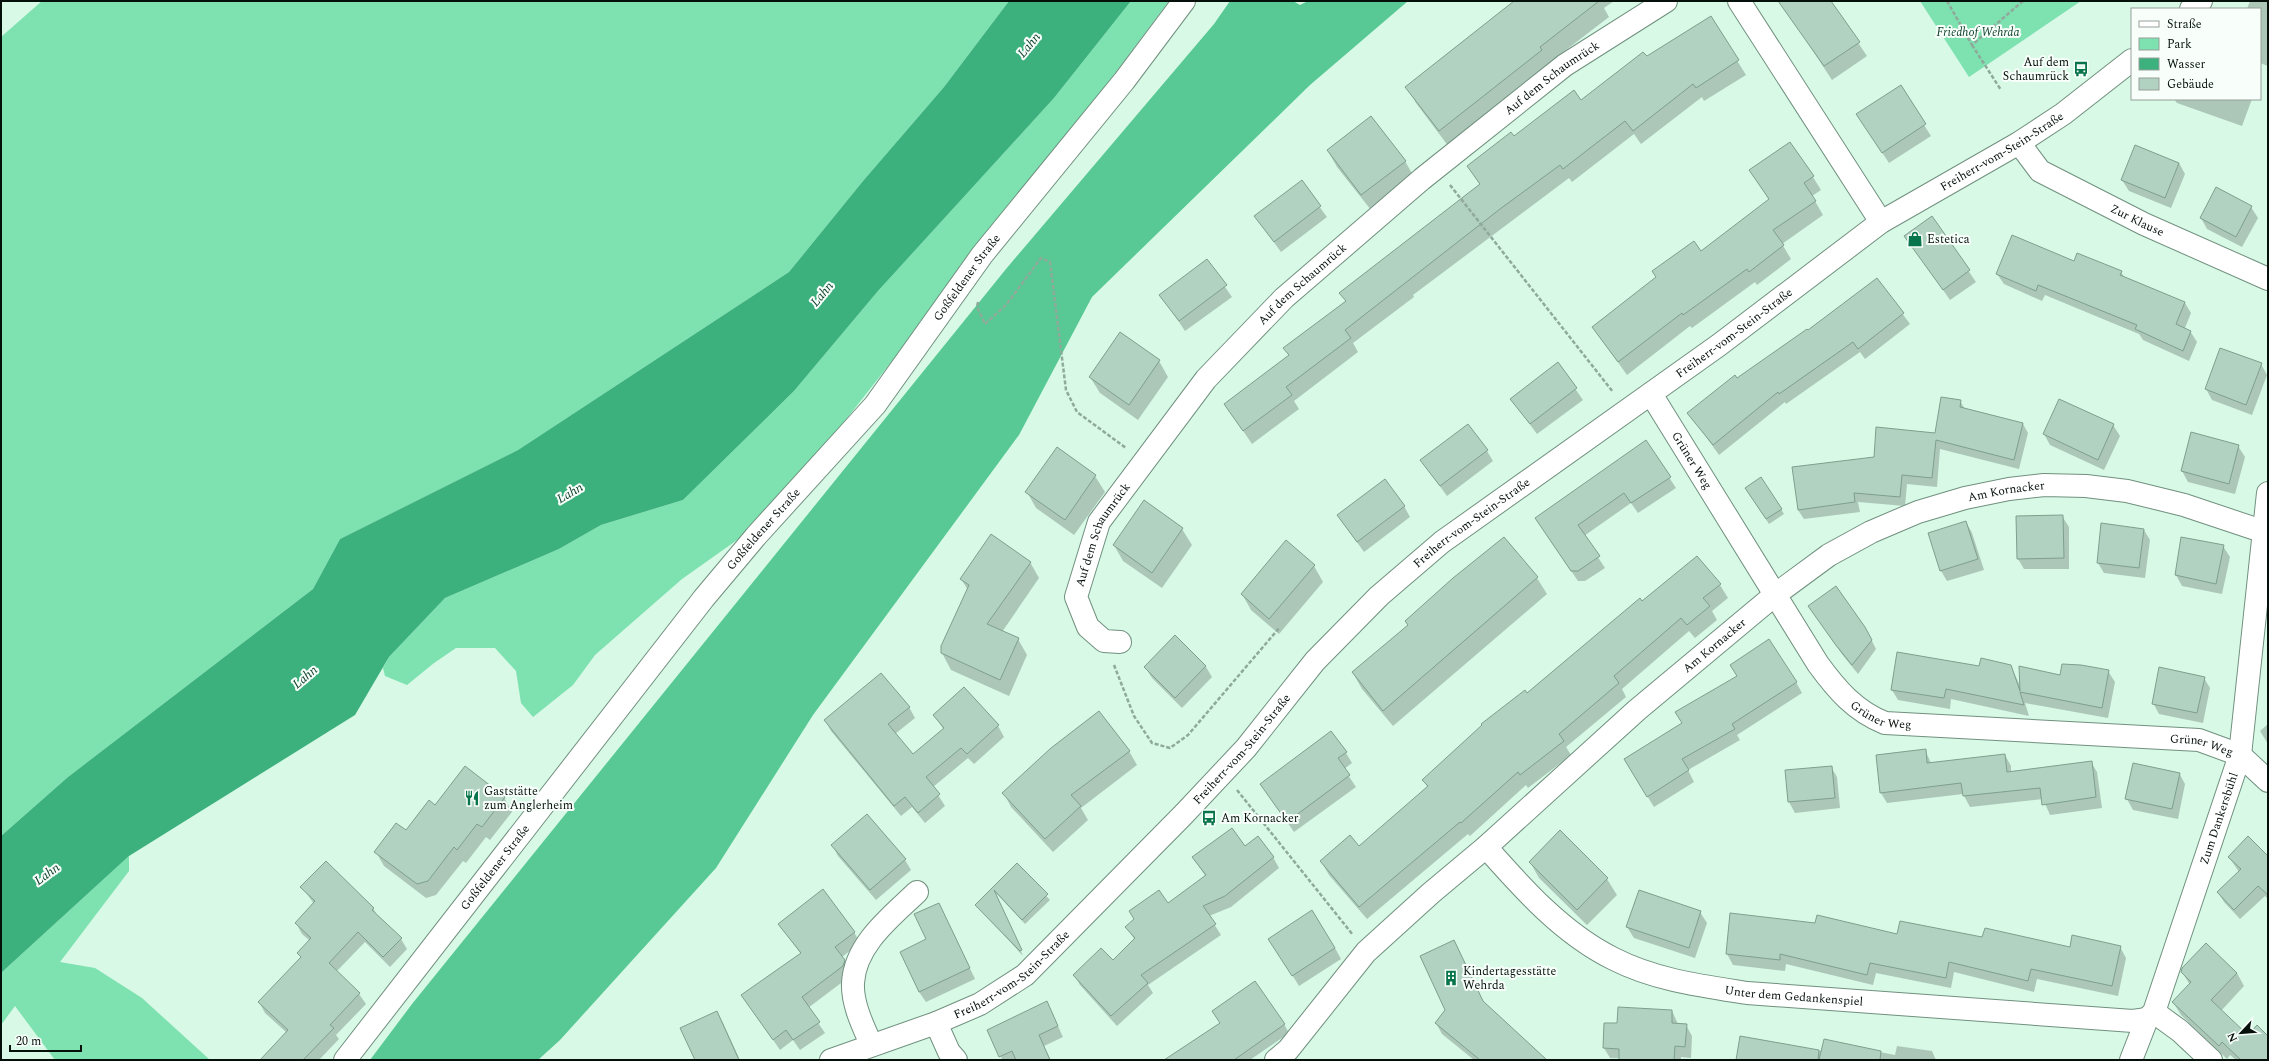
<svg xmlns="http://www.w3.org/2000/svg" width="2269" height="1061" font-family="Spectral,serif">
<rect width="100%" height="100%" fill="#d7f9e6"/>
<!-- green -->
<path fill="#7de1b0" d="M42,1H1009L944,87L863,181L789,272L518,450L340,539L313,589L68,777L1,836V37Z
M1131,1H1169L1056,152L793,487L754,528L682,579L595,655L573,685L533,717L521,703L516,671L495,648H456L434,663L407,685L385,676L383,668L389,657L445,598L559,549L601,525L683,500L794,391L878,291L1054,98Z
M1920,1H2081L1969,77Z
M129,856V871L60,962L95,968L142,998L210,1060H55L15,1006L1,1025V973Z"/>
<!-- forest -->
<path fill="#58c994" d="M1230,1H1293L1300,5L1308,1H1408L1310,85L1092,297L1019,435L813,715L716,868L560,1040L538,1060H370L412,1004L1006,269L1214,24Z"/>
<!-- water -->
<path fill="#3cb17e" d="M1009,1H1131L1054,98L878,291L794,391L683,500L601,525L559,549L445,598L389,657L355,715L129,856L1,973V836L68,777L313,589L340,539L518,450L789,272L863,181L944,87Z"/>
<!-- shadow -->
<path fill="#0003" d="M1516,1H1614L1604,8L1609,17L1549,63L1551,66L1449,147L1416,103L1407,87Z
M1780,1H1830L1867,56L1832,80Z
M2250,1L2268,2V66L2260,63V9H2247Z
M1710,17L1746,75L1704,101L1702,97L1641,144L1634,134L1572,182L1569,178L1413,295L1414,297L1353,343L1358,352L1294,401L1299,409L1252,444L1225,404L1289,356L1285,348L1346,302L1341,293L1480,185L1468,166L1514,137L1581,101Z
M1900,87L1931,136L1889,163L1864,125Z
M2174,99H2252L2242,126L2177,103Z
M1328,151L1405,161L1414,177L1371,210L1337,167Z
M2179,163L2185,174L2171,208L2129,191L2122,180Z
M1751,171L1813,177L1821,190L1812,196L1823,215L1782,244L1791,259L1757,285L1755,282L1692,328L1690,326L1627,375L1593,327L1701,252L1769,200Z
M1301,182L1327,217L1281,252L1255,216Z
M2251,207L2258,218L2242,247L2207,229L2201,218Z
M1932,218L1976,282L1950,300L1906,237Z
M1207,261L1232,297L1185,331L1161,295Z
M2074,263L2121,272L2125,278L2185,303L2191,313L2185,328L2190,331L2197,342L2189,361L2143,340L2139,334L2045,295L2042,301L2004,284L1997,274Z
M1877,279L1910,324L1865,359L1860,352L1786,404L1785,402L1719,455L1689,413L1808,332Z
M1159,361L1168,377L1138,420L1100,393L1090,377Z
M1558,364L1583,400L1537,434L1511,399Z
M2261,364L2267,375L2252,415L2212,400L2206,389Z
M1960,401L1965,409L2023,424L2028,433L2019,469L1940,449L1937,487L1907,484L1905,506L1858,502L1860,512L1804,519L1798,510L1793,467L1875,458L1936,434Z
M2113,425L2120,436L2104,470L2050,445L2044,434Z
M1646,442L1676,488L1638,513L1631,503L1584,536L1605,568L1585,581H1578L1536,519Z
M2238,446L2245,457L2235,494L2188,482L2182,471Z
M1487,451L1493,461L1447,496L1421,460Z
M1095,476L1105,492L1074,535L1036,508L1027,492Z
M1749,493L1781,509L1784,514L1769,524Z
M1404,506L1410,517L1364,552L1338,516Z
M2062,516L2069,527V569H2024L2018,559Z
M1966,522L1972,533L1984,570L1947,581L1941,571Z
M1182,529L1192,545L1162,588L1123,561L1114,545Z
M2144,530L2150,540L2145,578L2104,573L2098,563Z
M1504,538L1537,578L1547,594L1393,726L1362,689L1353,673L1409,626Z
M2223,546L2230,557L2222,594L2182,586L2176,575Z
M1030,562L1039,578L1002,632L1018,639L1027,655L1009,696L951,670L942,653L968,590L961,579Z
M1314,566L1323,582L1279,634L1251,610L1242,594Z
M1720,585L1728,598L1712,611L1717,620L1695,638L1689,631L1622,689L1626,697L1566,747L1571,755L1528,788L1526,785L1470,836L1468,834L1367,919L1329,875L1321,861L1359,847L1428,788L1423,780L1642,602Z
M1809,606L1870,637L1876,649L1858,674L1841,653Z
M1175,637L1206,667L1212,677L1182,708L1152,678L1145,667Z
M2011,666L2020,686L2061,676L2108,671L2115,682L2108,718L2025,703L2029,716L1951,699L1950,709L1898,700L1892,690L1980,667Z
M2204,678L2210,688L2203,723L2159,714L2153,703Z
M1796,682L1802,693L1737,735L1740,740L1688,770L1694,782L1654,807L1631,770Z
M909,707L915,718L895,734L913,755L944,730L934,715L998,726L1004,737L974,764L968,758L933,787L945,806L925,823L912,807L901,816L831,731L825,720Z
M2268,724V744L2260,731Z
M1925,750L1931,763L2005,755L2011,766V772L2091,762L2097,772L2102,808L2050,815L2043,799L1970,807L1963,794L1887,803L1881,793Z
M1129,751L1137,765L1081,808L1088,820L1053,852L1011,807L1004,793Z
M1346,753L1352,763L1344,769L1356,787L1294,832L1261,784Z
M1831,767L1837,777L1840,808L1795,813L1789,802Z
M2179,773L2185,784L2178,819L2133,810L2127,799Z
M504,797L512,812L490,840L486,837L466,863L463,861L436,895L426,898L384,866L376,852L406,831L435,806Z
M1560,832L1607,879L1617,895L1587,925L1539,878L1530,862Z
M832,845L905,860L911,870L876,900L838,856Z
M1244,847L1273,857L1279,868L1231,907L1209,916L1221,935L1148,985L1153,993L1117,1026L1080,985L1074,975L1113,961L1135,940L1126,927L1168,904L1206,877L1193,858Z
M2229,857H2268V899L2265,896L2240,919L2224,902L2218,892L2239,872Z
M1017,864L1050,900L1025,924L995,892L1023,956L976,905Z
M302,887L373,908L378,917L401,939L407,949L390,967L365,942L336,972L359,994L366,1004L336,1035L339,1039L319,1060H262L287,1033L265,1013L259,1002L301,958L298,953L310,941L302,934L296,923L314,904Z
M939,904L975,979L926,1002L919,992L927,940Z
M1700,912L1707,923L1695,958L1634,938L1627,927Z
M1731,914L1898,936L1983,938L2071,949L2120,947L2126,958L2118,996L2037,979L2034,992L1954,972L1951,988L1876,973L1873,985L1786,964L1785,971L1733,965L1727,954Z
M779,924L854,932L860,943L842,957L851,972L849,977L808,1008L825,1033L800,1050L793,1040L780,1050L749,1005L801,954Z
M1454,941L1484,1003L1545,1060H1474L1442,1034L1436,1023L1446,1010Z
M2206,944L2237,973L2244,986L2221,1011L2248,1036L2268,1037V1060H2236L2230,1055L2227,1059L2181,1015L2173,1002L2190,985L2182,972Z
M1335,948L1341,959L1299,986L1276,949Z
M1672,1011L1678,1024L1686,1025L1692,1036L1691,1058L1681,1057V1060L1610,1058L1604,1048L1618,1024Z
M717,1013L723,1023L740,1060H696Z
M1052,1013L1063,1037L1044,1046L1051,1060H1003L1000,1056Z
M1284,1024L1289,1033L1250,1060H1166Z
M1741,1037L1822,1051L1824,1041L1895,1055L1897,1046L1932,1051L1936,1060H1737Z"/>
<!-- building -->
<path fill="#b1d2c0" stroke="#7f9f8d" d="M1514,1H1599L1540,47L1542,50L1439,131L1405,87Z
M1778,1H1831L1860,42L1824,66Z
M1711,16L1739,60L1696,88L1693,84L1633,131L1625,121L1563,169L1560,165L1500,209L1345,330L1351,338L1286,387L1292,395L1243,431L1224,404L1289,355L1283,348L1346,301L1339,293L1480,184L1467,166L1511,132L1514,136L1574,90L1581,100L1643,52L1647,56Z
M1901,85L1926,124L1882,153L1856,114Z
M1371,116L1406,161L1361,195L1327,150Z
M1790,142L1814,176L1804,183L1816,201L1773,230L1784,245L1749,272L1747,269L1683,315L1682,313L1618,362L1592,327L1656,277L1652,271L1694,241L1701,251L1769,199L1749,170Z
M2135,145L2179,163L2165,198L2121,180Z
M1302,180L1321,206L1274,242L1254,216Z
M2216,187L2252,206L2236,237L2200,218Z
M1932,216L1970,270L1943,290L1904,236Z
M2012,235L2074,261L2077,253L2122,271L2120,275L2185,302L2176,324L2191,331L2183,351L2135,329L2137,325L2038,285L2036,291L1996,274Z
M1207,259L1227,285L1179,321L1159,295Z
M1877,278L1904,313L1858,349L1853,342L1779,394L1778,392L1713,445L1687,413L1735,375L1737,378L1807,329L1808,330Z
M1120,332L1160,360L1129,405L1089,377Z
M2220,348L2262,363L2246,405L2205,389Z
M1558,362L1577,388L1530,424L1510,399Z
M1941,397L1961,400L1960,407L2023,423L2014,460L1936,440L1932,478L1902,475L1900,497L1854,493L1855,502L1798,510L1792,467L1874,457L1876,427L1935,433Z
M2059,399L2114,424L2098,460L2043,434Z
M1468,424L1488,450L1440,486L1420,460Z
M2191,432L2239,445L2229,484L2181,471Z
M1646,440L1671,477L1631,503L1624,493L1578,525L1600,556L1578,571H1571L1535,518Z
M1057,447L1096,475L1065,520L1025,492Z
M1761,477L1782,509L1766,519L1745,488Z
M1385,479L1405,506L1357,542L1337,515Z
M1144,500L1183,528L1152,573L1113,545Z
M2063,515L2064,558L2017,559L2016,516Z
M1966,521L1978,559L1940,571L1928,533Z
M2101,523L2144,529L2139,568L2097,563Z
M991,534L1031,562L987,624L1019,638L1000,680L941,653V646L969,585L960,579Z
M1504,537L1538,577L1383,711L1352,672L1408,625L1405,621L1453,578Z
M2181,537L2224,545L2216,584L2175,575Z
M1286,540L1315,565L1269,619L1241,594Z
M1697,556L1721,584L1703,598L1710,606L1687,625L1681,618L1614,676L1619,683L1559,734L1564,741L1520,775L1518,772L1461,823L1460,822L1359,907L1320,861L1350,835L1359,846L1428,786L1422,780L1482,725L1481,724L1525,690L1527,693L1640,598L1642,601Z
M1836,586L1865,627L1872,640L1852,665L1835,644L1808,606Z
M1175,635L1206,666L1175,698L1144,667Z
M1769,639L1797,682L1732,724L1735,729L1682,759L1689,770L1647,797L1624,759L1682,723L1675,712L1737,676L1730,665Z
M1897,652L1979,666L1981,658L2011,665L2020,691L2019,666L2060,675L2062,664L2081,665L2109,670L2102,708L2020,692L2024,705L1946,689L1944,698L1891,690Z
M2159,667L2205,677L2197,713L2152,704Z
M881,673L910,707L888,724L913,754L944,728L933,715L964,687L999,725L967,754L961,748L926,777L940,794L918,813L905,797L894,806L824,720Z
M1099,711L1130,751L1071,795L1081,806L1045,839L1002,793L1051,748Z
M1331,731L1347,752L1338,758L1350,775L1287,822L1260,784Z
M1926,749L1927,763L2005,754L2007,772L2092,761L2096,797L2042,805L2040,788L1963,796L1961,783L1880,793L1876,755Z
M2133,763L2180,773L2172,809L2125,799Z
M465,766L505,797L482,827L477,824L457,850L454,847L428,881L417,884L374,852L396,823L406,830L429,800L435,805Z
M1832,766L1835,798L1788,802L1785,770Z
M867,814L906,859L870,890L831,845Z
M1232,828L1245,846L1258,836L1274,857L1225,896L1203,906L1216,924L1141,975L1148,983L1111,1016L1073,975L1101,948L1113,960L1135,938L1125,927L1134,919L1129,911L1159,890L1168,903L1206,875L1192,857Z
M1560,830L1608,878L1577,910L1529,862Z
M2248,836L2268,856V895L2258,886L2234,910L2217,892L2241,869L2228,857Z
M326,861L374,908L372,910L402,938L383,957L358,932L329,963L360,993L330,1025L334,1028L303,1060H260L288,1030L258,1002L301,957L297,953L311,938L295,923L315,901L300,887Z
M1017,863L1048,894L1022,920L994,890L1022,950L1020,951L975,905Z
M823,889L855,932L835,947L845,960L843,966L802,997L820,1022L793,1040L786,1030L773,1040L741,995L801,953L778,924Z
M1639,890L1701,911L1689,948L1626,927Z
M939,903L970,968L919,992L900,952L926,939L914,914Z
M1312,910L1335,948L1292,976L1268,939Z
M1730,913L1815,923L1817,915L1897,934L1900,921L1982,937L1985,928L2070,947L2072,935L2121,946L2112,986L2031,969L2028,981L1949,962L1946,978L1870,963L1867,975L1780,954V960L1726,954Z
M1454,940L1483,1001L1547,1060H1480L1435,1023L1445,1010L1420,956Z
M2206,943L2237,973L2211,1000L2248,1035L2257,1025L2268,1036V1060H2241L2222,1042L2219,1046L2172,1002L2191,982L2181,972L2182,968Z
M1255,981L1285,1024L1234,1060H1164L1220,1023L1212,1011Z
M1047,1001L1058,1026L1039,1035L1050,1060H1016L1012,1051L999,1057L987,1030Z
M1618,1007L1672,1010V1023L1687,1024L1685,1047L1675,1046L1674,1060H1619V1049L1603,1048L1604,1023H1617Z
M717,1011L739,1060H695L680,1028Z
M1740,1036L1819,1050L1818,1060H1736Z
M1824,1039L1881,1051L1880,1060H1819Z"/>
<g fill="none" stroke-linecap="round" stroke-linejoin="round">
<!-- minor casing -->
<g stroke="#71907f" stroke-width="24">
<g id="minor">
<path d="M1739,1L1881,222"/>
<path d="M2191,9L2201,1"/>
<path id="s1" d="M2019,143L2040,171L2144,224L2268,279"/>
<path id="s2" d="M1651,394L1818,664C1837,690 1855,711 1885,723L2199,740L2240,755L2268,781"/>
<path id="s3" d="M1120,642L1104,641L1088,627L1076,597L1099,522L1206,379L1284,298L1422,179L1565,65L1666,1"/>
<path id="s4" d="M1486,847C1523,889 1563,934 1614,959C1655,980 1702,986 1747,993L2133,1021L2147,1019"/>
<path d="M2154,1012L2180,1031L2211,1060"/>
<path d="M936,1023L949,1052L956,1060"/>
<path d="M871,1044C863,1026 852,1004 853,983C855,944 892,916 917,892"/>
<path id="s5" d="M831,1060L936,1023L980,1004L1025,975L1184,814L1246,748L1315,661L1379,596L1442,542L1719,345L1881,222L2019,143L2063,114L2132,60"/>
<path id="s6" d="M1276,1060L1288,1050L1366,952L1431,893L1486,847L1637,710L1776,594L1829,555L1871,532L1918,512L1965,498L2009,489L2044,485L2086,486L2127,491L2184,505L2268,533"/>
<path id="s7" d="M2131,1060L2147,1019L2154,1012L2240,755L2268,493"/>
</g>
</g>
<!-- major casing -->
<g stroke="#71907f" stroke-width="24">
<g id="major">
<path id="s8" d="M345,1060L704,598L756,536L875,405L982,255L1124,81L1184,1"/>
</g>
</g>
<!-- path -->
<path stroke="#8fa99a" stroke-width="2.5" stroke-dasharray="4 2" stroke-linecap="butt" d="M1947,1L1972,45L2023,1
M1972,45L2001,90
M1450,185L1613,392
M978,302L977,307L985,324L1006,305L1041,258L1050,262L1066,390L1077,412L1126,448
M1114,665L1134,716L1152,743L1170,748L1188,735L1280,627
M1237,790L1353,935"/>
<!-- minor -->
<use href="#minor" stroke="#fff" stroke-width="22"/>
<!-- major -->
<use href="#major" stroke="#fff" stroke-width="22"/>
</g>
<!-- icons -->
<defs>
<g id="bus-bare" transform="scale(1.2)"><path d="M-5-6H5V4H4V6H2V4H-2V6H-4V4H-5ZM-3.5-4V0h7V-4ZM-3.5 1.2v1.5H-2V1.2ZM2 1.2v1.5H3.5V1.2Z" fill="#08744c" stroke="#f8fffb" stroke-width="2.5" paint-order="stroke"/></g>
<g id="shop-bare" transform="scale(1.2)"><path d="M-5-2.5h2.3a2.7 3.5 0 0 1 5.4 0H5L5.5 6h-11ZM-1.5-2.5h3a1.5 2.3 0 0 0-3 0Z" fill="#08744c" stroke="#f8fffb" stroke-width="2.5" paint-order="stroke"/></g>
<g id="restaurant-bare" transform="scale(1.2)"><path d="M-5-6h1v4h1v-4h1v4h1v-4h1v5L-1.5 .5V6h-2V.5L-5-1ZM5-6V6H3V1.5H1.5Q1.5-4 5-6Z" fill="#08744c" stroke="#f8fffb" stroke-width="2.5" paint-order="stroke"/></g>
<g id="building-bare" transform="scale(1.2)"><path d="M-4-6H4V6H1V3H-1V6H-4ZM-2.5-4.3h1.7v1.8h-1.7ZM.8-4.3h1.7v1.8H.8ZM-2.5-1h1.7V.8h-1.7ZM.8-1h1.7V.8H.8Z" fill="#08744c" stroke="#f8fffb" stroke-width="2.5" paint-order="stroke"/></g>
</defs>
<g fill-rule="evenodd">
<use href="#bus-bare" x="2081" y="69"/>
<use href="#shop-bare" x="1915" y="239"/>
<use href="#restaurant-bare" x="472" y="798"/>
<use href="#bus-bare" x="1209" y="818"/>
<use href="#building-bare" x="1451" y="978"/>
</g>
<g text-anchor="middle" dominant-baseline="central" stroke-width="4" stroke-linejoin="round" paint-order="stroke">
<!-- park labels -->
<g font-size="12" font-style="italic" fill="#11412c" stroke="#f8fffb">
<text x="1978" y="32">Friedhof Wehrda</text>
</g>
<!-- poi labels -->
<g font-size="12" fill="#05100a" stroke="#f8fffb" text-anchor="start">
<text x="2069" y="62" text-anchor="end">Auf dem<tspan x="2069" dy="14">Schaumrück</tspan></text>
<text x="1927" y="239">Estetica</text>
<text x="484" y="791">Gaststätte<tspan x="484" dy="14">zum Anglerheim</tspan></text>
<text x="1221" y="818">Am Kornacker</text>
<text x="1463" y="971">Kindertagesstätte<tspan x="1463" dy="14">Wehrda</tspan></text>
</g>
<!-- street labels -->
<g font-size="12" fill="#05100a" stroke="#f8fffb">
<text stroke="none"><textPath href="#s3" startOffset="786">Auf dem Schaumrück</textPath></text>
<text stroke="none"><textPath href="#s5" startOffset="1498">Freiherr-vom-Stein-Straße</textPath></text>
<text stroke="none"><textPath href="#s1" startOffset="144">Zur Klause</textPath></text>
<text stroke="none"><textPath href="#s8" startOffset="1000">Goßfeldener Straße</textPath></text>
<text stroke="none"><textPath href="#s3" startOffset="462">Auf dem Schaumrück</textPath></text>
<text stroke="none"><textPath href="#s5" startOffset="1174">Freiherr-vom-Stein-Straße</textPath></text>
<text stroke="none"><textPath href="#s2" startOffset="78">Grüner Weg</textPath></text>
<text stroke="none"><textPath href="#s6" startOffset="941">Am Kornacker</textPath></text>
<text stroke="none"><textPath href="#s5" startOffset="850">Freiherr-vom-Stein-Straße</textPath></text>
<text stroke="none"><textPath href="#s8" startOffset="676">Goßfeldener Straße</textPath></text>
<text stroke="none"><textPath href="#s3" startOffset="138">Auf dem Schaumrück</textPath></text>
<text stroke="none"><textPath href="#s6" startOffset="605">Am Kornacker</textPath></text>
<text stroke="none"><textPath href="#s2" startOffset="402">Grüner Weg</textPath></text>
<text stroke="none"><textPath href="#s2" startOffset="726">Grüner Weg</textPath></text>
<text stroke="none"><textPath href="#s5" startOffset="526">Freiherr-vom-Stein-Straße</textPath></text>
<text stroke="none"><textPath href="#s7" startOffset="258">Zum Dankersbühl</textPath></text>
<text stroke="none"><textPath href="#s8" startOffset="244">Goßfeldener Straße</textPath></text>
<text stroke="none"><textPath href="#s5" startOffset="202">Freiherr-vom-Stein-Straße</textPath></text>
<text stroke="none"><textPath href="#s4" startOffset="356">Unter dem Gedankenspiel</textPath></text>
</g>
<!-- water labels -->
<g font-size="13" font-style="italic" fill="#11412c" stroke="#f8fffb">
<text transform="translate(1029 45) rotate(-50)">Lahn</text>
<text transform="translate(822 294) rotate(-50)">Lahn</text>
<text transform="translate(570 493) rotate(-30)">Lahn</text>
<text transform="translate(305 677) rotate(-40)">Lahn</text>
<text transform="translate(47 874) rotate(-36)">Lahn</text>
</g>
</g>
<!-- border -->
<rect width="2269" height="1061" fill="none" stroke="#05100a" stroke-width="4"/>
<!-- legend -->
<rect x="2131" y="8" width="130" height="92" fill="#f8fffb" stroke="#979f9b"/>
<rect x="2139" y="21" width="20" height="6" fill="#ffffff" stroke="#979f9b"/>
<text x="2167" y="28" font-size="12" fill="#05100a">Straße</text>
<rect x="2139" y="38" width="20" height="12" fill="#7de1b0" stroke="#979f9b"/>
<text x="2167" y="48" font-size="12" fill="#05100a">Park</text>
<rect x="2139" y="58" width="20" height="12" fill="#3cb17e" stroke="#979f9b"/>
<text x="2167" y="68" font-size="12" fill="#05100a">Wasser</text>
<rect x="2139" y="78" width="20" height="12" fill="#b1d2c0" stroke="#979f9b"/>
<text x="2167" y="88" font-size="12" fill="#05100a">Gebäude</text>
<!-- north arrow -->
<g transform="translate(2241 1033) rotate(244)" stroke="#f8fffb" stroke-width="3" paint-order="stroke">
<path d="M0-3L7 15L0 10L-7 15Z" fill="#05100a"/>
<text y="-6" font-size="11" font-weight="bold" text-anchor="middle" fill="#05100a">N</text>
</g>
<!-- scale -->
<path d="M10 1045v6h71v-6" fill="none" stroke="#05100a" stroke-width="2"/>
<text x="16" y="1045" font-size="12" fill="#05100a" stroke="#f8fffb" stroke-width="3" paint-order="stroke">20 m</text>
</svg>
